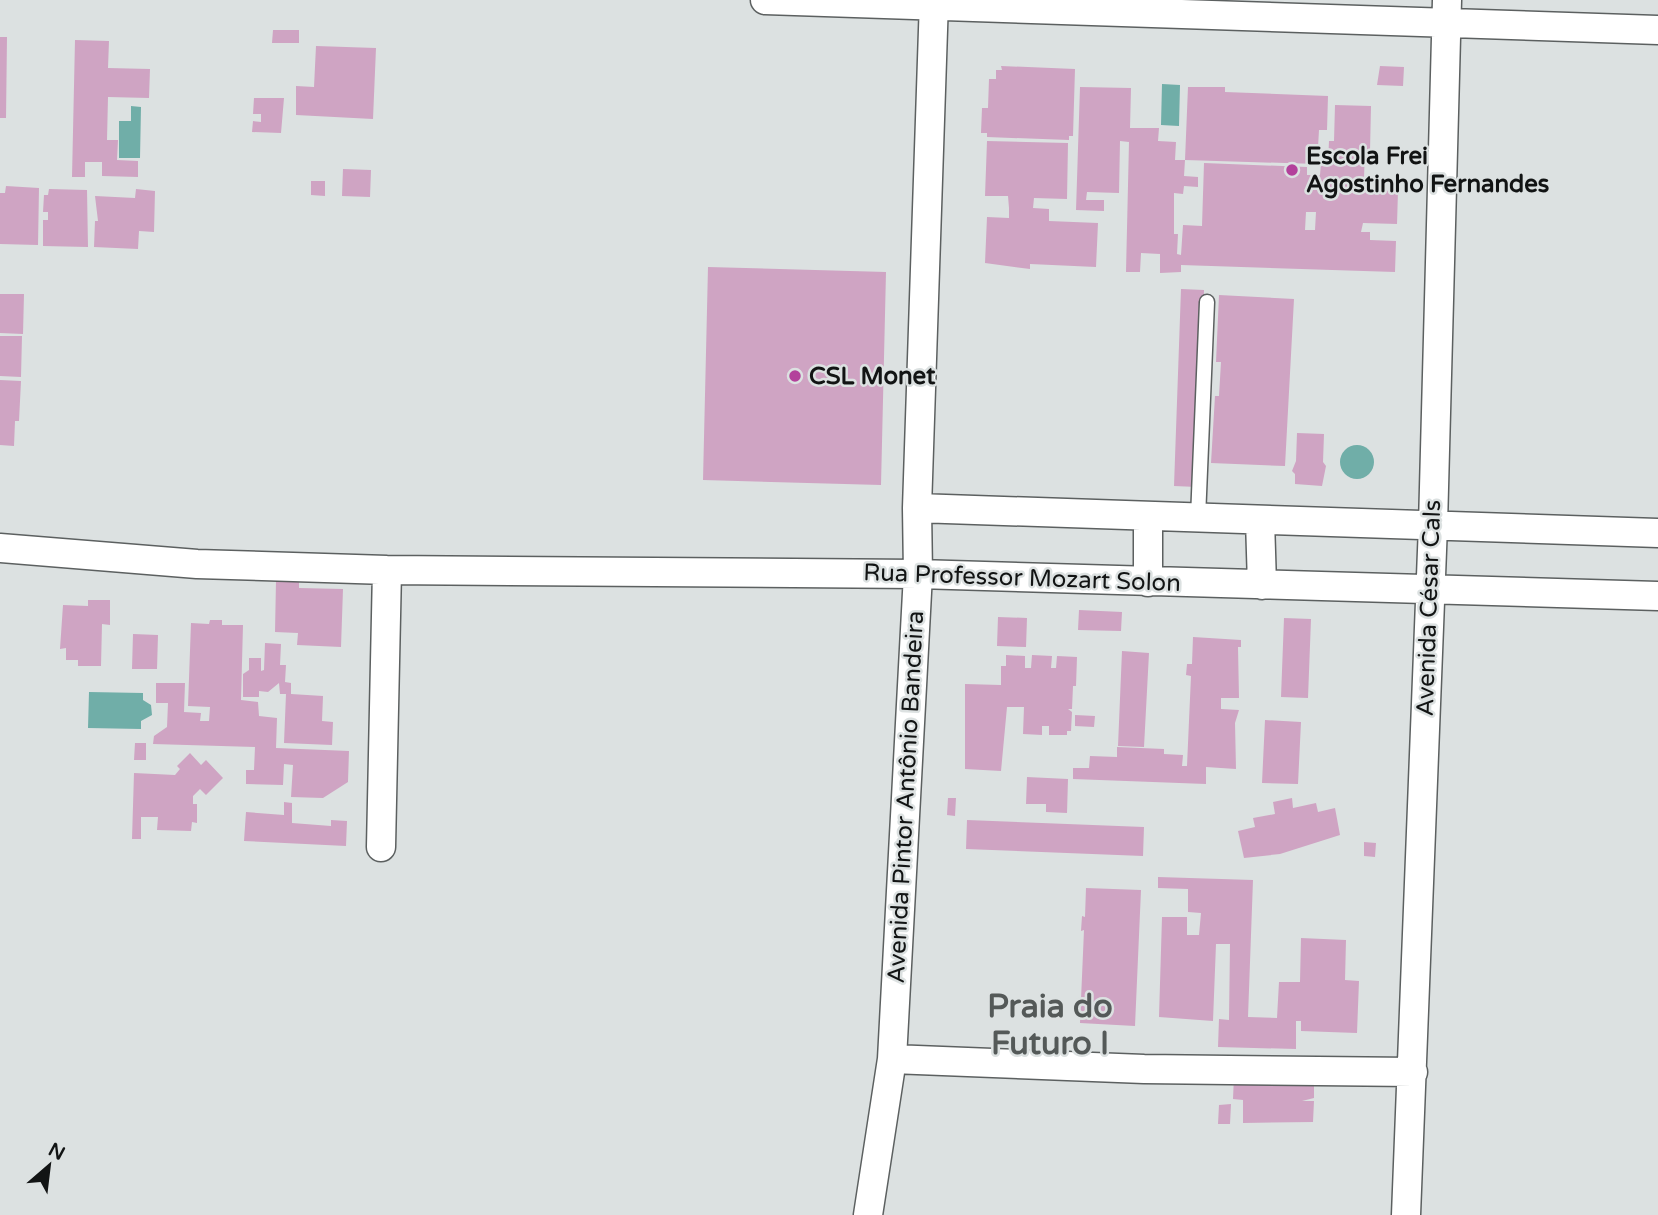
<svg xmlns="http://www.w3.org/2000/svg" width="1658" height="1215" font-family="'Varela Round',sans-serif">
<rect width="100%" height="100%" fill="#dce1e1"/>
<!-- water -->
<path fill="#70aea8" d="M1162,84L1180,85L1179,126L1161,125Z
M131,106L141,107L140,158H119V121H131Z
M1340 462a17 17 0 1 1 34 0a17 17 0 1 1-34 0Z
M89,692L143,693V700L151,705L152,715L141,721V729L88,728Z"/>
<!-- building -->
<path fill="#cfa4c3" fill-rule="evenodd" d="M273,30H299V43H272Z
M0,37H7L6,118H0Z
M75,40L109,41L108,68L150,69L149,98L108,97L107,140H118L117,160L138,161V177L102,176V162H85V177H72Z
M316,46L376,48L373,119L296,115V86L314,87Z
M1001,66L1075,69L1073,136H1069V140L987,137V133H981L982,108H988L989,79H996V70H1002Z
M1380,66L1404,67L1403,86L1377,85Z
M1080,87L1131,88L1130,128H1159L1158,141L1176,142L1175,160H1185L1184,176L1198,177V187L1184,186L1183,194L1174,193V234H1178L1177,254L1181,255L1183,225L1202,226L1204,163L1307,167V175H1320L1321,163H1328L1329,141H1334L1335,105L1371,106L1370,151L1365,150L1364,178L1370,184L1369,190L1398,191L1397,224L1363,223L1361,232H1370V240L1396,241L1395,272L1181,265V272L1160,273V254L1141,253L1140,272H1126L1129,142L1120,141L1119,193L1087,192L1086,200H1104V211L1076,210ZM1306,212H1316L1315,230H1305Z
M1188,87H1225V92L1328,96L1327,130H1319L1317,164L1185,160Z
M254,98H284L281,133L252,132L253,121L261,122V114H253Z
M987,141L1068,143L1067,199L1034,198L1033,208L1049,209V221L1098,223L1096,267L1030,264V269L985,263L987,217L1009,218V208L1008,196H985Z
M343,169L371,170L370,197L342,196Z
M311,181H325V196L311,195Z
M6,186L39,188L38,245L0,244V193H5Z
M49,189L87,190L88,247L43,246V220H48V212H43L44,195H48Z
M136,189L155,191L154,232L139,231L138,249L94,247L95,221H98L95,196L135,198Z
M708,267L886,272L881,485L703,480Z
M1181,289L1204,290L1197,487L1174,486Z
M0,294H24L23,334L0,333Z
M1219,295L1294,299L1285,466L1211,463L1215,396H1219L1221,362H1216Z
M0,336H22L21,377L0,376Z
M0,380L21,381L19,421H15L14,446L0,445Z
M1297,433L1324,434L1323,462L1326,466L1322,486L1295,484V474L1292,471L1296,461Z
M276,581L299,582V588L343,589L341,647L297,645L298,633L275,632Z
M88,600H110V625L102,624L101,666H78V660H66V648L60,649L63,605L88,606Z
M1079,610L1122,612L1121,631L1078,630Z
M998,617L1027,618L1026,647L997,646Z
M1284,618L1311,619L1308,698L1281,697Z
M210,620H222V625H243L241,700L258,702L259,716L277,718L276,748L349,751L348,782L323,798L291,797L293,765L284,764L283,785L246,784V770H254L255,747L153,744L154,736L167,727L168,703H156V683H185L184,712L201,713L200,721H209L210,707L188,706L191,623L209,624Z
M133,634L158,635L157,669H132Z
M1193,637L1241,640V647H1238L1239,698H1221V709L1239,710L1235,723L1236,769L1206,767V784L1073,779V768H1089L1090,756L1117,757V747L1164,749V754L1183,755L1182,766H1187L1191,676L1186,675L1187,664H1192Z
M265,643L281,644L280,665H286L285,682L291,683V694L323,696L322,721L333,722L332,745L284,743L286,694H280L279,683L268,692L259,691V697H243V674L249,670V658H261V671L264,670Z
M1122,651L1149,653L1144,747L1118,746Z
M1006,655L1025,656V668H1031L1032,655L1052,656L1051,668H1056L1057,656L1077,657L1076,686H1073L1072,709H1068L1072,712L1071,731H1067V735H1049V726H1042V735L1023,734L1024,707H1007L1001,771L965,769V684L1001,685V666H1006Z
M1075,715L1095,716L1094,727L1075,726Z
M1265,720L1301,722L1298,784L1262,783Z
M135,743H146V760H134Z
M190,753L201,765L206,760L223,778L206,795L200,789L193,796V804H197V823L192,822L191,831L157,830L158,817H141V839H132L134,773L175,775L180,769L177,766Z
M1027,777L1068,779L1067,813L1046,812V804H1026Z
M948,798H956L955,816L947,815Z
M1292,798L1293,808L1316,803L1318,812L1335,808L1340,835L1280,854L1244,858L1238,831L1255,827L1253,818L1275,814L1273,802Z
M284,802L292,803V823L331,826V820L347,821L346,846L244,841L246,812L284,815Z
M967,820L1144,827L1143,856L966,849Z
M1364,842L1376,843L1375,857L1364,856Z
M1158,877L1253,880L1248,1017L1277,1018L1279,982H1300L1301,938L1346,940L1345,980L1359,981L1357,1033L1301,1031V1021H1296V1049L1218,1047L1219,1019L1229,1020L1230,944H1216L1213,1021L1159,1017L1162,917H1187V935H1199L1201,913L1188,912V889L1158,888Z
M1086,888L1141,890L1135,1026L1080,1023L1084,930L1081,931L1082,916L1085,917Z
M1234,1076H1314V1098L1302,1101H1314L1313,1122L1243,1123V1100L1233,1099Z
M1231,1104L1230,1124H1218L1219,1105Z"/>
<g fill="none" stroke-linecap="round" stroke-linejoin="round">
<!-- service casing -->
<g stroke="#5c6060" stroke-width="17">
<path id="service" d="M1198,518L1207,302"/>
</g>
<!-- minor casing -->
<g stroke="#5c6060" stroke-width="31">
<path id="minor" d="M765,0L1658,30
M917,508L1658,533
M1260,520L1262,585
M0,548L197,564L387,570L918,574L1658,596
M1148,582V516
M381,847L387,570
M892,1059L1144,1069L1413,1072
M868,1215L892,1059L918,574L917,508L934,0
M1406,1215L1433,525L1447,0"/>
</g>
<!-- service -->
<use href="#service" stroke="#fff" stroke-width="14"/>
<!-- minor -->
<use href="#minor" stroke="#fff" stroke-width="28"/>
</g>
<!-- markers -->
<g fill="#b3419b" stroke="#dce1e1" stroke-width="2.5">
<circle cx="1292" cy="170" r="7"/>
<circle cx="795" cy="376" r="7"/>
</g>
<g text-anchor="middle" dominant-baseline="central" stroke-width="5" stroke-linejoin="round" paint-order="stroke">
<!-- poi labels -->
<g font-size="24" font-weight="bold" fill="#121414" stroke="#dce1e1" text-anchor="start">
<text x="1306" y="156">Escola Frei<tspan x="1306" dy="28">Agostinho Fernandes</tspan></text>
<text x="809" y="376">CSL Monet</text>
</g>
<!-- street labels -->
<g font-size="24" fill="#121414" stroke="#dce1e1">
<text transform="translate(1022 578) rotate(2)">Rua Professor Mozart Solon</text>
<text transform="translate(1429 608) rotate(-88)">Avenida César Cals</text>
<text transform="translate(906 797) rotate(-87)">Avenida Pintor Antônio Bandeira</text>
</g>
<!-- district labels -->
<g font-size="32" font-weight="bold" fill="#545958" stroke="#dce1e1">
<text x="1050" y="1007">Praia do<tspan x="1050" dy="37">Futuro I</tspan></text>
</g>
</g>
<!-- north arrow -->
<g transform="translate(49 1166) rotate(28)" stroke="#dce1e1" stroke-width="5" paint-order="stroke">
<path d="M0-5L12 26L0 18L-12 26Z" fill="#121414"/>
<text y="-10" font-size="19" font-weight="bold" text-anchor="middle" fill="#121414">N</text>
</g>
</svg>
